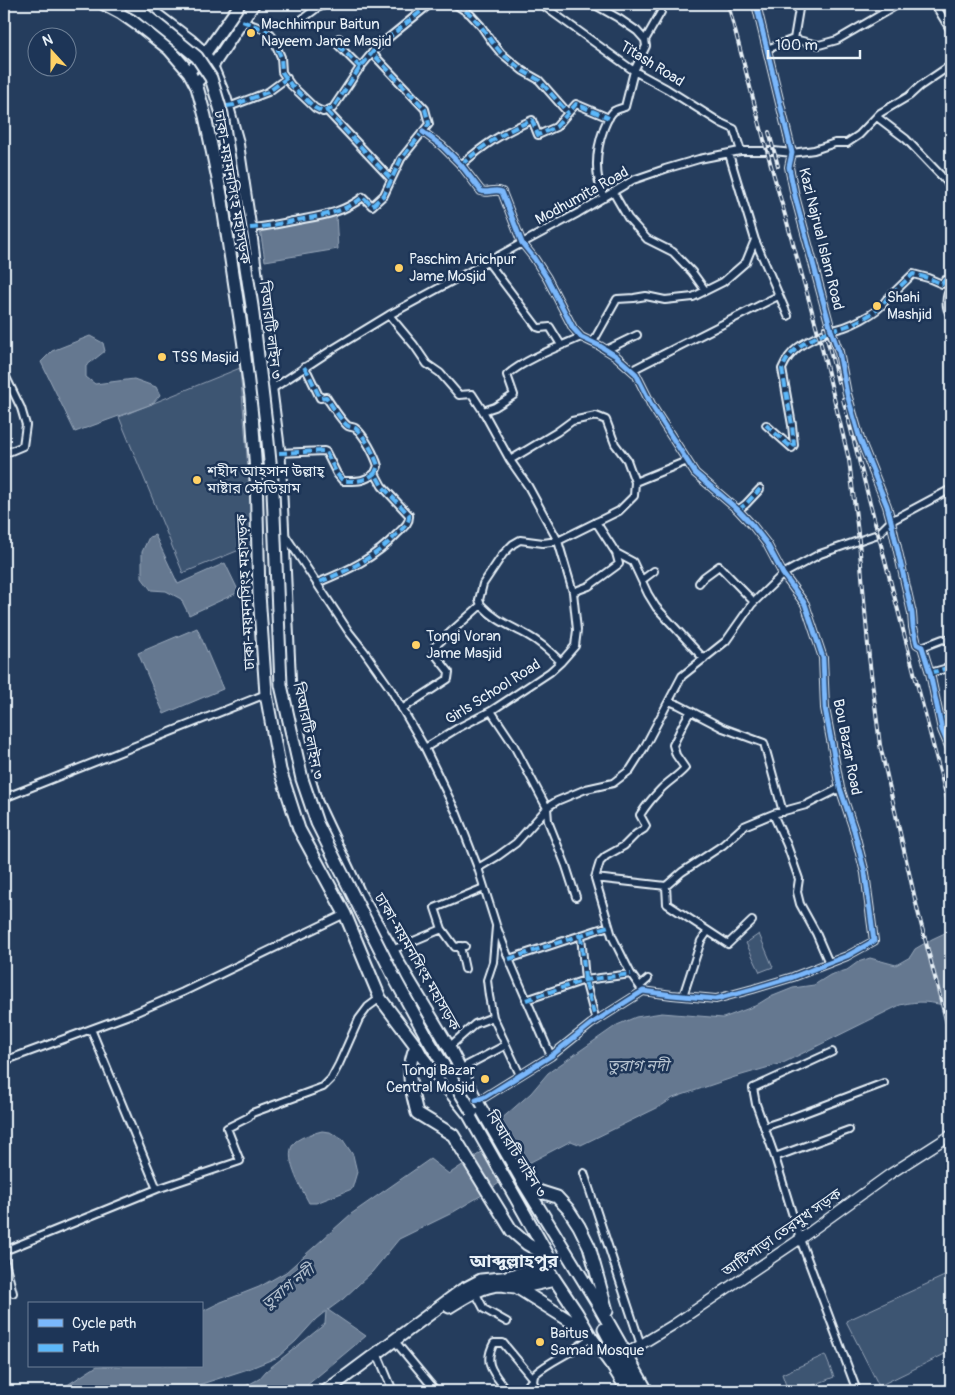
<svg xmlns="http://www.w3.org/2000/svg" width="955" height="1395" font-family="Pangolin,'Noto Sans Bengali',sans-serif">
<rect width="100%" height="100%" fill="#253d5d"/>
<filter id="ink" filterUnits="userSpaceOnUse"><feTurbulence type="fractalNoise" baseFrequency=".02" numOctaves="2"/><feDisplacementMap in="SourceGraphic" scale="10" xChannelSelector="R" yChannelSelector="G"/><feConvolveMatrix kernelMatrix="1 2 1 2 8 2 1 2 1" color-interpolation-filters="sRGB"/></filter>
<g filter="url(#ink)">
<!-- green -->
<path fill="#3e5472" stroke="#93a2b5" d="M240,368L254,544L183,573L119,417Z
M759,934L773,967L760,972L746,943Z
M951,1273V1351L879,1386L846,1321Z
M825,1355L834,1377L799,1391H788L782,1374Z"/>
<!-- water -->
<path fill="#657890" stroke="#99a8ba" d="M336,215L338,249L265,261L260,229Z
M90,336L103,343L105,351L86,366V377L95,384L134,379L156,387L160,395L152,404L75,432L41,362L52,351Z
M155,535L178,584L225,563L239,592L189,615L181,599L166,591L151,590L142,578V552L149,537Z
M197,628L223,689L164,714L138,653Z
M947,932H951V1007C932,1002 920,1000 900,1005L783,1063L735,1077L673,1098L661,1106L581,1145L571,1141L525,1165L482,1195L450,1214L399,1239L372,1272L343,1299L328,1310L366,1336L300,1391H236L259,1379L266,1371L325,1324L326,1311L316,1319L296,1341L278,1357L251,1368L180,1391H58L97,1366H201V1312L221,1302L259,1287L286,1272L351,1214L430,1159L449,1174L504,1137L499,1121L531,1093L548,1073L617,1025L636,1017L662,1013L723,1018L755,1006L768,998L793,988L814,985L830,975L847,970L858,962L870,958L896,965L910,957L915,949L932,939Z
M322,1131L330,1132L343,1140L353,1155L357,1172L352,1189L316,1203H309C302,1189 280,1154 296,1141C303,1136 314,1133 322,1131Z"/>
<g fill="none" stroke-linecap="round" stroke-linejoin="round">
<!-- street casing -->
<g stroke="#e8f1f8" stroke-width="10">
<path id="street" d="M455,4L470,14L481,26L492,42L501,53L523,71L539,80L568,113
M541,4L634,71L667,89L721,123L734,129L741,151
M593,4L618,18L637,31L645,40
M756,4L792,153L789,167L795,196L831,330L839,352L847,394L860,439L887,506L891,521L912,613L913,627L917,644L922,647L930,673L942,730L951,751
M945,4L937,8L951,31
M242,21L263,29L271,34L281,57L282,72L291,85L315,108L323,112L333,108L359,69L376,48L430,4
M297,23L317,8L327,4
M339,38L334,41L361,68
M794,39L799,9L798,4
M767,49L794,39L819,45L837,40L899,4
M227,106L234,105L268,92L287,78
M327,111L391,179
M877,117L906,139L951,186
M423,132L442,146L461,165L481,191C488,194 495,188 502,192L522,243L534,258L547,278L573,328L581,337L600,346L616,356L636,374L652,406L695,473L738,510L753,526L767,544L783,574L805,604L823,658L825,708L840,788L854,830L865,873L874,941L847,956L793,977L753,989L716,999L672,995L643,991L591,1024L551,1056L485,1097L476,1100
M729,154L755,240L788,316
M461,165C485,144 502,133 532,120L538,135L556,127L576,104L609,118
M613,192L628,218L647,239L673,252L692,272L705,290
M604,198C594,175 595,152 604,128C606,123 609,115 614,111C617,109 622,108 625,107L634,71L646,46L645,40L661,12
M250,228C264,227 278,224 293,221C318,216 342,214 363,197L372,206L384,195L401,159L429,124L425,109L373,54
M488,262L537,327L540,328L550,327L561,345
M951,287C945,296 945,308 951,316
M389,315L414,345L427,364L440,373L459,395L472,394L483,411L495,407L514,395L507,375C526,359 558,347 581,337
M593,342L617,299L634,298L646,296L665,300L693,297L723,282L746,262L755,240
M606,350L637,335
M304,367L308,373L320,398L326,397C331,404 341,421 348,426C350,427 353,427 355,428C364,434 375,456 378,466L375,473
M632,370L778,296
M4,373L21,408L26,425L23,446L4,454
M272,389L333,349L389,315L578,213L633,180L665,169L699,159L740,151H774L792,153L814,150L835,143H847L859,135L880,113L909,96L920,86L951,65
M766,425L792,448L794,445L792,425L782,369C792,345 809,341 831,330C846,329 879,313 886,300L913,274L928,278L942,284L945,280L951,282
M279,453L324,451L326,452L337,474L343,481C357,481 364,482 375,473L382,486L409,515C410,523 403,528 397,534C375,558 347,571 317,583
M635,482L687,461
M738,510L746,504L760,489
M285,535L349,632L364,651L390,688L425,748L457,814L478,868L496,925L509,959L551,1056
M616,553L633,562L648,594L656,607L704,659
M642,580L654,571
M699,583L704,577L719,566L754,602
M573,592L589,586L619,564L616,553L596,522
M951,593L950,594L951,596
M481,605L479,600L483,584L503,554L513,544L520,540L543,543L558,541L619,511L634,496L635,482L627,460L615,444L606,420L596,416L572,421L557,432L510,460
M922,647L943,639L946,640L951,639
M930,673L951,667
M669,701L679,705L723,728L764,743L783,812
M402,709L448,679L449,672L434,653L435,646L481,605C496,621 509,625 527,635C540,642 551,652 561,662
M491,711L513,744L547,808L548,821L566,866L576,897
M940,719L951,716
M425,748L458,728L491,711L550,672L561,662L575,646L577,630L573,592L558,541L528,486L510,460L483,411
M4,798L266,694
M773,814L787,845L799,879L797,892L800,904L816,933L829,963
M478,868L498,856L516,843L549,806L557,801L586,789L613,783L630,770L644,748L682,676L726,641L752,604L783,574L820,554L878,534L891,521L951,489
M595,878L666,886L682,872L723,845L744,826L773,814L806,805L840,788
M666,886L667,904L728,944L752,921
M496,927L493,962L487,980L489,996L493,1017L520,1075
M442,929L455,947L465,946
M581,935L585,980L596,1021
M460,946L465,969
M392,950L442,929L435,908L484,888
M509,959L609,926
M640,986L648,979
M643,991L631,974L612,936L595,878L600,862L606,856L624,846L636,834L644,829L646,826L640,815C646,806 653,797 661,789C669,781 678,776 685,768L676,755L673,745C679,734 683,722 691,711
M683,996L701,941L708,931
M526,1000L585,980L631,974
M449,1047L475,1024L493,1017
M832,1052L753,1088L756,1104L775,1157L800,1239L857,1391
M4,1061L132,1014L183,992L345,914
M460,1069L506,1045
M764,1127L791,1118L884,1083
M775,1157L849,1130
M584,1173L641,1345
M157,1189L240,1161L227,1128L249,1117L252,1113L323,1087L331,1079L339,1064L359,1019L368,1007L380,998
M4,1251L157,1189L91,1029
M4,1258L13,1293
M475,1292L484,1309L507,1322
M394,1340L436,1391
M377,1353L393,1391
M507,1391C495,1374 482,1365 494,1343H503L533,1379L523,1391
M538,1391L533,1382L534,1375C551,1359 574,1353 591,1337"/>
</g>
<!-- secondary casing -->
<g stroke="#e8f1f8" stroke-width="12">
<path id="secondary" d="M627,1353L673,1325L800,1239L890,1174L951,1135"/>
</g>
<!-- primary casing -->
<g stroke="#e8f1f8" stroke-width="14">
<path id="primary" d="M189,72L205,54L240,4
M195,84L212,67L254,4"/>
</g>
<!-- highway casing -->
<g stroke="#e8f1f8" stroke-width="15">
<path id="highway" d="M104,4L121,13L141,27L169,49L189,72L197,87L205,116L221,194L243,339L251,397L256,473L259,594L266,694L280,770L299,829L345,914L380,998L416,1046L422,1057L469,1115L549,1257V1271L577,1313L591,1337L613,1367L628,1391
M142,4L191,41L205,54L212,67L225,98L237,141L250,228L279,453L290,690L306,769L316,802L359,893L392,950L398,962L449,1047L476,1100L523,1182L596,1301L647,1391
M416,1046C405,1071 411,1089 417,1113L453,1135L512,1231L527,1244L549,1257L525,1272L506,1277
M525,1183L538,1191L557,1197L568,1209L579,1226L589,1246L607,1311
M516,1287L586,1331
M449,1307C464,1298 481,1286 500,1285C505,1285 510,1287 515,1287C528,1287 542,1283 554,1280
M604,1329L637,1391
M326,1391L462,1290L481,1280L533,1275L549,1271"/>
</g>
<!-- street -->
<use href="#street" stroke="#1d3557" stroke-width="6"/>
<!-- secondary -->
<use href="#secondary" stroke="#1d3557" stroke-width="9"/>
<!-- primary -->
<use href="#primary" stroke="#1d3557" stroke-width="10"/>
<!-- highway -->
<use href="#highway" stroke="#1d3557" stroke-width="11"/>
<!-- rail casing -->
<g stroke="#e8f1f8" stroke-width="4">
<path id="rail" d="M728,4L767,151L819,336L849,460L859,541L869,657L880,745L918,912L951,1039
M769,132L778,166
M824,327L838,382
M843,399L951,814"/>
</g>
<!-- rail -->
<use href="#rail" stroke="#1d3557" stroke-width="2" stroke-dasharray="5.5" stroke-linecap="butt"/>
<!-- highway-bridge casing -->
<g stroke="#e8f1f8" stroke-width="15" stroke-linecap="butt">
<path id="highway-bridge" d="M128,4L139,10L169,34L197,57L211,78L222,114L252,306L267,432L273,491L281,685L302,779L317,823L396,981L429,1041L472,1112"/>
</g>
<!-- highway-bridge -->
<use href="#highway-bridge" stroke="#1d3557" stroke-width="11"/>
<!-- quiet -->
<path stroke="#5cb8fa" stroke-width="4" stroke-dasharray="8 4" stroke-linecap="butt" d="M455,4L470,14L481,26L492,42L501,53L523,71L539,80L568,113
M242,21L263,29L271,34L281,57L282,72L291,85L315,108L323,112L333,108L359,69L376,48L430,4
M339,38L334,41L361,68
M227,106L234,105L268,92L287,78
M327,111L391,179
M461,165C485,144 502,133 532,120L538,135L556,127L576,104L609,118
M250,228C264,227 278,224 293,221C318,216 342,214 363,197L372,206L384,195L401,159L429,124L425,109L373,54
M304,367L308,373L320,398L326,397C331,404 341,421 348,426C350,427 353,427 355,428C364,434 375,456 378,466L375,473
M766,425L792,448L794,445L792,425L782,369C792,345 809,341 831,330C846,329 879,313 886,300L913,274L928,278L942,284L945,280L951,282
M279,453L324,451L326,452L337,474L343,481C357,481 364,482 375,473L382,486L409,515C410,523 403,528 397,534C375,558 347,571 317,583
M738,510L746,504L760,489
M951,593L950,594L951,596
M930,673L951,667
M940,719L951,716
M581,935L585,980L596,1021
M509,959L609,926
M526,1000L585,980L631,974"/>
<!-- cycleway casing -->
<g stroke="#1d3557" stroke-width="8">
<path id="cycleway" d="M756,4L792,153L789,167L795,196L831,330L839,352L847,394L860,439L887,506L891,521L912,613L913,627L917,644L922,647L930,673L942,730L951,751
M423,132L442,146L461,165L481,191C488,194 495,188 502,192L522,243L534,258L547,278L573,328L581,337L600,346L616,356L636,374L652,406L695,473L738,510L753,526L767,544L783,574L805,604L823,658L825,708L840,788L854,830L865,873L874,941L847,956L793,977L753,989L716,999L672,995L643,991L591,1024L551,1056L485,1097L476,1100"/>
</g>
<!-- cycleway -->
<use href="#cycleway" stroke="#7ab7fb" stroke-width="5"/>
</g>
</g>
<!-- markers -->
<g fill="#ffd166" stroke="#1d3557" stroke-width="2">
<circle cx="251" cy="33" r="5"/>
<circle cx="399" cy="268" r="5"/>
<circle cx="877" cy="306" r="5"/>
<circle cx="162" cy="357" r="5"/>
<circle cx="197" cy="480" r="5"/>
<circle cx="416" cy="645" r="5"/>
<circle cx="485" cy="1079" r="5"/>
<circle cx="540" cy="1342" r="5"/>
</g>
<g text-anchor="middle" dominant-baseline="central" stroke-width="5" stroke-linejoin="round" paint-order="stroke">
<!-- poi labels -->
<g font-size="15" fill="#e8f1f8" stroke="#1d3557" text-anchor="start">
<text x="261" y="24">Machhimpur Baitun<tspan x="261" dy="17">Nayeem Jame Masjid</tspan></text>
<text x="409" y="259">Paschim Arichpur<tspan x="409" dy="17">Jame Mosjid</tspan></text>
<text x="887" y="297">Shahi<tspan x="887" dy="17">Mashjid</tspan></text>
<text x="172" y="357">TSS Masjid</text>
<text x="207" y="471">শহীদ আহসান উল্লাহ্‌<tspan x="207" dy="17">মাষ্টার স্টেডিয়াম</tspan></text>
<text x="426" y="636">Tongi Voran<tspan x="426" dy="17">Jame Masjid</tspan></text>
<text x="475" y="1070" text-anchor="end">Tongi Bazar<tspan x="475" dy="17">Central Mosjid</tspan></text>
<text x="550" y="1333">Baitus<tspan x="550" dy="17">Samad Mosque</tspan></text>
</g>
<!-- street labels -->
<g font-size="15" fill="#e8f1f8" stroke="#1d3557">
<text transform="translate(652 64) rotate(32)">Titash Road</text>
<text transform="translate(232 187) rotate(80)">ঢাকা-ময়মনসিংহ মহাসড়ক</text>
<text transform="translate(582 196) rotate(-29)">Modhumita Road</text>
<text transform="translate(821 239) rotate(76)">Kazi Najrual Islam Road</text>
<text transform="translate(270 330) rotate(83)">বিআরটি লাইন ৩</text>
<text transform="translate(246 592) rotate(-93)">ঢাকা-ময়মনসিংহ মহাসড়ক</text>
<text transform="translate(493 692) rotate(-32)">Girls School Road</text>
<text transform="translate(308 731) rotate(78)">বিআরটি লাইন ৩</text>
<text transform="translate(847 747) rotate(79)">Bou Bazar Road</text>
<text transform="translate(417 962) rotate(60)">ঢাকা-ময়মনসিংহ মহাসড়ক</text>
<text transform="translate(516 1154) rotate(58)">বিআরটি লাইন ৩</text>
<text transform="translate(782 1233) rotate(-35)">আটিপাড়া তেরমুখ সড়ক</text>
</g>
<!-- water labels -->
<g font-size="16" font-style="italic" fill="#b4c1ce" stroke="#1d3557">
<text x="638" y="1066">তুরাগ নদী</text>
<text transform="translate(288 1287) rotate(-38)">তুরাগ নদী</text>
</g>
<!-- quarter labels -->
<g font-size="18" font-weight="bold" fill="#e8f1f8" stroke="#1d3557">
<text x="514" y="1261">আব্দুল্লাহপুর</text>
</g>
</g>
<!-- margin -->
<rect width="955" height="1395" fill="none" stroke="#1d3557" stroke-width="20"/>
<rect x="10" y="10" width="935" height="1375" fill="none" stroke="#e8f1f8" stroke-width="2" filter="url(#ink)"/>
<!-- legend -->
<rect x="28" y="1302" width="175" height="65" fill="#1d3557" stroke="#6e8097"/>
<rect x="38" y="1319" width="25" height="8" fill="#7ab7fb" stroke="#6e8097"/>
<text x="72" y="1328" font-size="15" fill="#e8f1f8">Cycle path</text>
<rect x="38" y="1344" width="25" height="8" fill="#5cb8fa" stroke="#6e8097"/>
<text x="72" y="1352" font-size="15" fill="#e8f1f8">Path</text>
<!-- north arrow -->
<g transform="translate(52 52) rotate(339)"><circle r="24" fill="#1d3557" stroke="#6e8097"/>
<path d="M0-4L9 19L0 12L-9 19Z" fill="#ffd166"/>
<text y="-8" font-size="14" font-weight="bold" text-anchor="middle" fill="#e8f1f8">N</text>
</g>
<!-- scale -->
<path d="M768 50v8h92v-8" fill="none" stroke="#e8f1f8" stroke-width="2.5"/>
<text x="775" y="50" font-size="15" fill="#e8f1f8" stroke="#1d3557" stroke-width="4" paint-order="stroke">100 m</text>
</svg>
